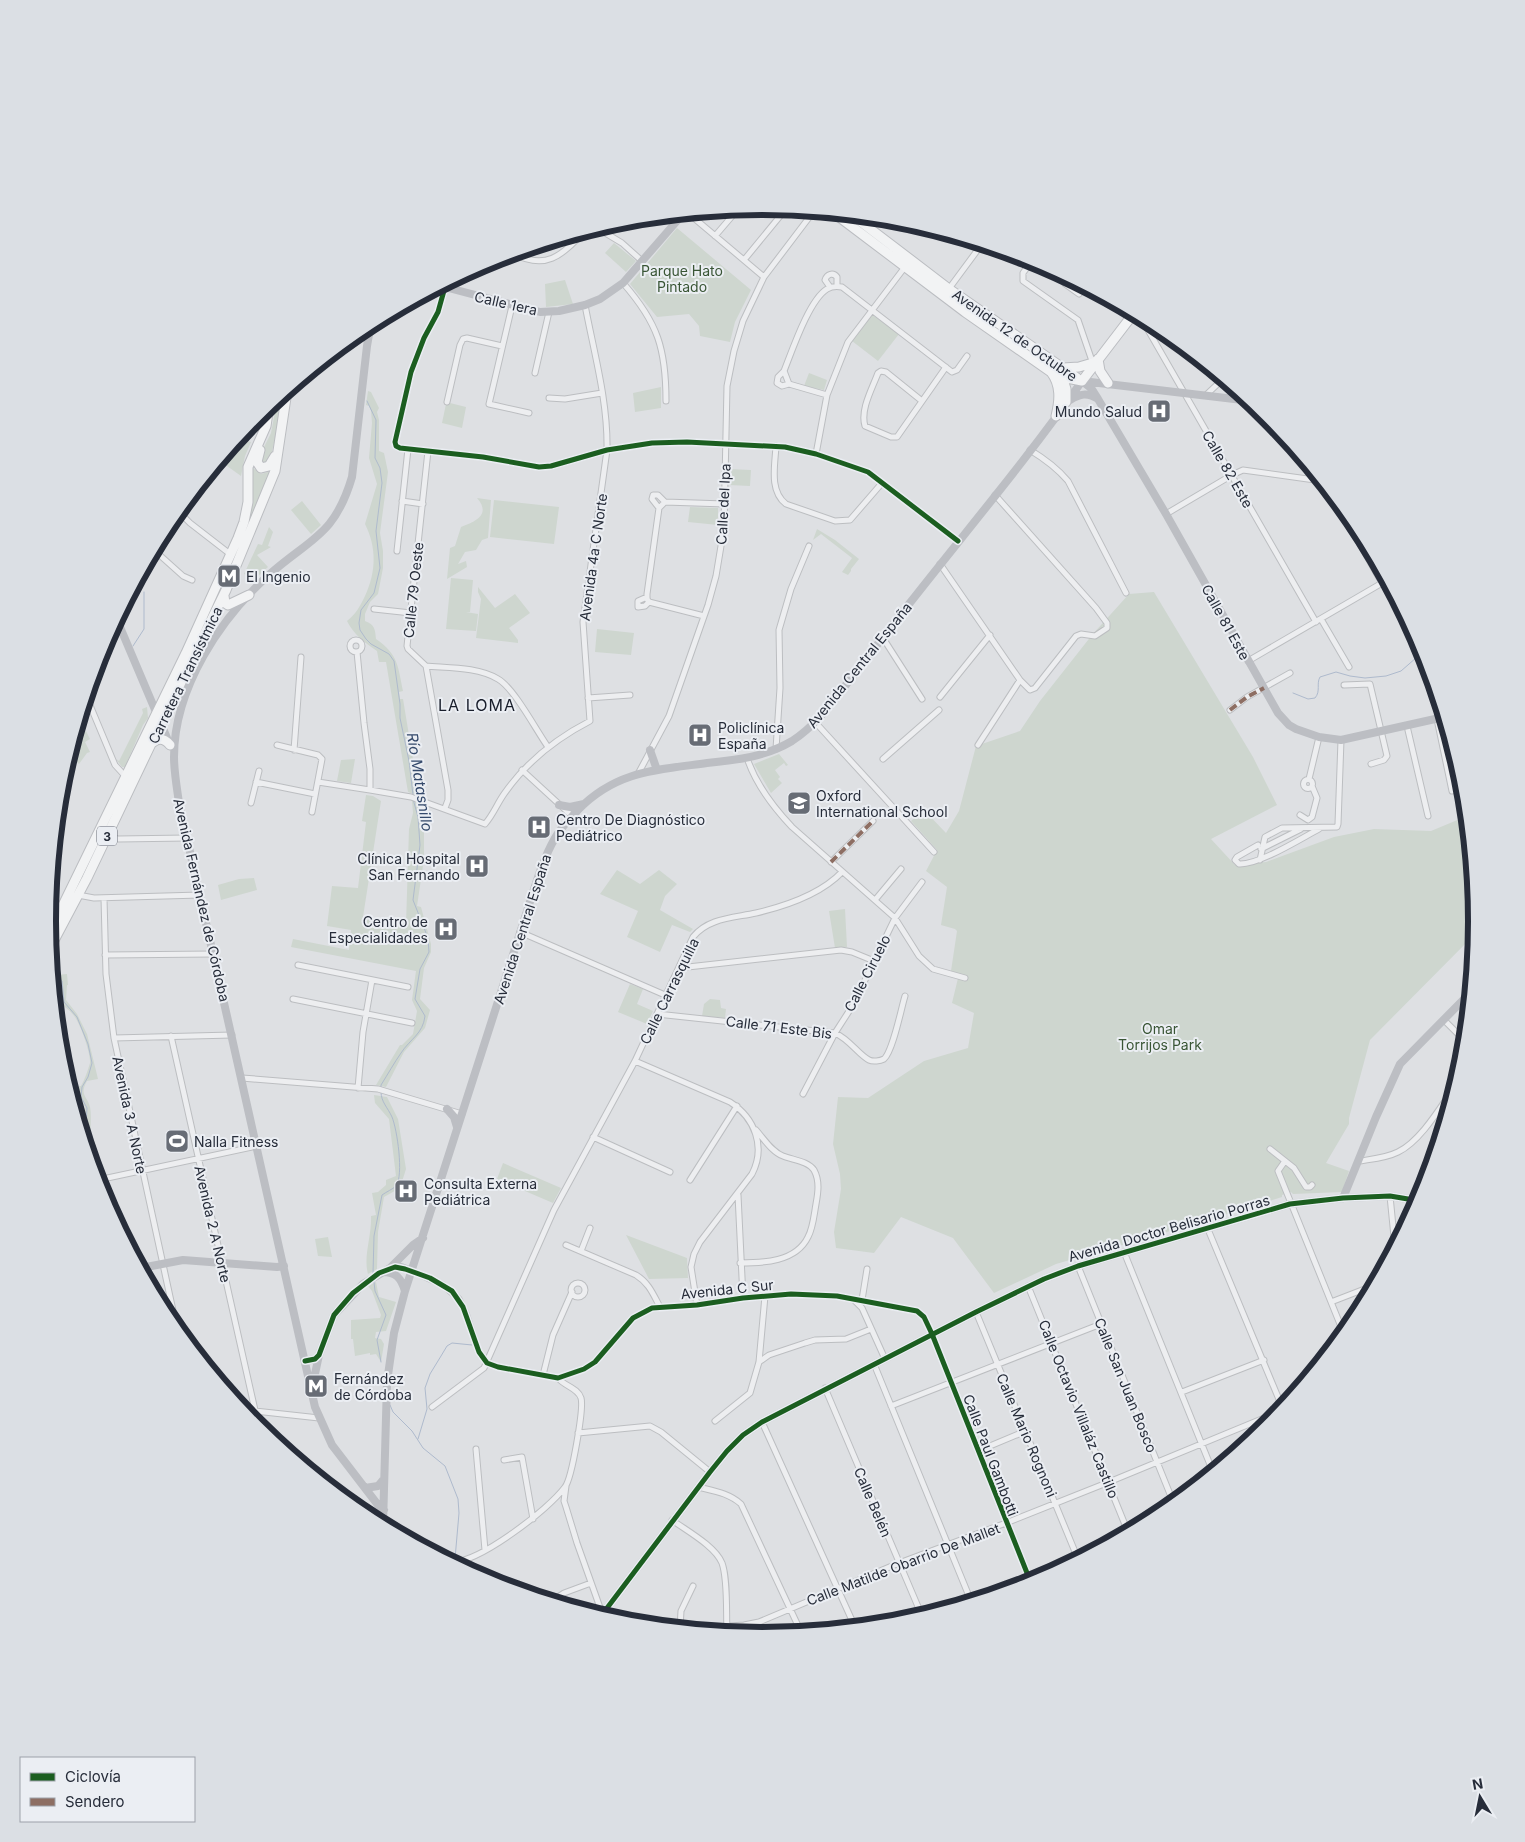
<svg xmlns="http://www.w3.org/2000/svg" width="1525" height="1842" font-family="Inter,sans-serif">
<rect width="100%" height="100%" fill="#dee0e3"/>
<!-- green -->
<path fill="#ced6cf" d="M677,228L751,290L735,322L730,342L700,336L699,326L689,314L657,317L630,284Z
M614,243L636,261L626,272L605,253Z
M565,280L573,304L546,307L545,284Z
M871,316H874L899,334L878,361L852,341Z
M809,373L827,380L824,390L804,386Z
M661,387V408L635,412L633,393Z
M368,391L371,392L379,408L377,412L379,420V451L384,453L388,472L380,533L383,551V568L378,594L370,602L365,614V621C375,625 375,629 376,639C398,654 398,666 403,691L399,692L400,699H403L419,796L408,792L386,662H379L377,651C364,642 354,635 347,621C356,614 360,606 365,596C376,572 377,548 365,524L377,484L369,458L372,423L371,411L369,406L366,405Z
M277,401L283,402L271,456L267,462L262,464L260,455L271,433Z
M450,403L466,407L462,428L442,423L446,404L449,405Z
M238,439L251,442L245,456L241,476L220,461Z
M253,468L261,474L271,471L243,540L251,510Z
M729,469L751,470L750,486L729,485Z
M477,498L491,500L488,538L482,540L476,550L465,552L458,564L466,561L467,567L447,579L450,548L455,546L461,527C474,522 492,515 477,498Z
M494,500L559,507L554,544L490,537Z
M302,501L321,525L311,534L291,510Z
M690,507L718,508V525L688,522Z
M269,527L273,532L268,546L271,547L257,555L268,567L255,579L244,574L258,544L262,545Z
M817,529L835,540L859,559L851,569V571L848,575L842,572L852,558L821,534L813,540Z
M451,578L473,580L470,612H466L478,614L476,631L446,629Z
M478,587L495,608L515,594L530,613L509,628L518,640V643L476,638L481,599L478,592Z
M1154,592L1253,757L1277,805L1211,839L1235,865L1266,862L1334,837L1374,829L1431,831L1467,816L1477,921L1476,933L1370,1040L1349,1118V1124L1326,1163L1349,1171L1342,1192L1293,1194L1291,1192L1282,1195V1197L1211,1219L1208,1217L1199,1220L1198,1223L1056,1264L994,1293L953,1238L901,1217L874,1253L836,1248L834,1232L841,1189L840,1174L833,1144L838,1097L868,1098L924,1061L968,1048L974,1013L952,1003L959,974L951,971L957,931L955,929L941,925L947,887L926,871L937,850L911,821L924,810L946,833L959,811L976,746L1020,731L1040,701L1092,635L1129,594Z
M597,629L634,633L631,655L595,652Z
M147,707L148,718L143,725L125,767H122L116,759L119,761L143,713L142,709Z
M78,725L82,732L86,731L90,739L85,742L90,752L87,753L79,764L69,755Z
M779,754L788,765L786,766L784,763L775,770L780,777L778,779L782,783L771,793L754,764Z
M355,759L351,783L337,781L341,760Z
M366,795L373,796L381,801L363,917L406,924L409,829L413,813L412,801L420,804L424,829V859L417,906L421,907L431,944V952L424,968L420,999L430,1010L425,1028L404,1052L386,1087L376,1085L400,1045H402L413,1034L417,1011L412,1000L416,971L291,947L293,939L349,950L351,930L327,926L332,886L358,888L366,822L362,821Z
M617,870L640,884L659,870L677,884L665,896L660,910L693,929L690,932L667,923L672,925L660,952L627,937L638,911L600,894Z
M254,878L257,890L221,900L218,885L239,879Z
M845,909L847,947L835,948L829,911Z
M53,973L56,975L67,974L68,985H67L66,1000L77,1014L87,1034L98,1079L87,1081C79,1095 87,1096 90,1107C92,1116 90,1134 90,1144L88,1147L82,1128L85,1107L78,1096L79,1086H81C85,1079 88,1070 90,1063C91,1054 81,1026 75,1017C71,1011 66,1008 61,1004L57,983L53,981Z
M630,984L643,989L637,1004L653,1011L647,1024L618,1012Z
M710,999L720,1000L721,1008L726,1009L725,1018L702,1016L704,1004Z
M374,1095L387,1097L398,1119L406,1169L400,1188L384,1197L378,1232L377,1269L368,1274C363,1257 372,1235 371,1216L376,1215L372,1193L378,1192L386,1185V1180L396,1176L389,1119L375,1103Z
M503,1163L561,1188L553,1203L497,1179Z
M626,1235L687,1258L688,1278L649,1279Z
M328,1237L332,1257L318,1256L315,1239Z
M376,1282L379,1297L396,1302L386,1331L376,1332L375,1338L381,1339L384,1344L381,1362L376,1354L370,1355V1353L355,1356L353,1339H351V1320L380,1318L381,1315L372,1291L368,1286Z"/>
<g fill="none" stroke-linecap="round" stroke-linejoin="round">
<!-- stream -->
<path stroke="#aebacd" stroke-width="1" d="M367,401L376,420L375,458L380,468L382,483L376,531L380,568L374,593L361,610L359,623L360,630L366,639L371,644L389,654L394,661L400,704V718L409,761L413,795
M133,646L144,629V592
M1293,693L1308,699L1315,698C1321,691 1316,684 1320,677L1336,672L1350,676L1365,678L1386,676L1401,671L1424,651
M76,753L78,736L76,733
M57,978L62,981L64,1002L77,1017L88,1044L92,1063L88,1077L82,1087L81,1097L87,1108L85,1140
M381,1088V1085C388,1074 394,1063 401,1053C410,1039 423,1034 425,1016L415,999L420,969L429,952L428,938L413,900L420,845L418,817L413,799
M373,1273L374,1236L382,1195C386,1192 393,1189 396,1186C404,1175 397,1129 392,1117C388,1108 381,1102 381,1092
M374,1282L375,1291L386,1315L377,1340L381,1362
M390,1405L393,1412L412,1431L423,1448L445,1466L458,1499L459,1513L455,1559
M418,1439L427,1409L425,1388L430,1374L441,1356L447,1346L452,1343L472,1345
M283,1448L290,1453"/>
<!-- street casing -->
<g stroke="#bcbec1" stroke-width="7">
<path id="street" d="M802,210L810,216
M688,213L764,277
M597,228L622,243L642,261
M715,236L739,208
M512,253C546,271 561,256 584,232
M1033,259L1023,273V281L1078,320L1091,358L1096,362
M744,260L781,215
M1068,277L1065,284L1079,294L1085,287
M623,283C658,323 666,349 666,401
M445,287L438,312L424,338L411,372L395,442L396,446L400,448L483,457L539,467L551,466L607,450L652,443L687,442L785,447L816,454L868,472L958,541
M830,287L825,280C827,274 833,272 837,277V286
M948,290L982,244
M512,306L489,404L529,413
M1140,316L1316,622
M784,371L778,377L777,383L782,386L789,384
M535,373L549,312
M827,395L789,384L784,371C792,351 809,300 827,289C832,286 837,286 842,287L952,372L957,370L967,356
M1206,395L1223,379
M549,398L565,399L602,393
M922,401L886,372L881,371L878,373C872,389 860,410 865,426L891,437H897L946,367
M447,402L460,345L463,339L467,338L502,346
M776,446C775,465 769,491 786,504L835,521L850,520L882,483
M1030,450C1045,459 1057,468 1068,481L1126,593
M428,451L407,646L408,649L426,666L448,790V800L445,808
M816,454L827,395L848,342L911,259
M1330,491L1382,583
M402,501L423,504
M659,508L652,499L653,495H658L665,502
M178,511L190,523L230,554
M1166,514L1232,475L1243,470L1322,481
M154,550L183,576L192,580
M397,551L408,449
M940,564L1020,680L1030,690L1035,688L1076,636L1081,634L1095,636L1107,628V623L1096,608L995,495
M647,597L638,601V607L645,606L649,602
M649,602L647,599V594L659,508L665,502L725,504
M649,602L704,616
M374,609L411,613
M1321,619L1349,667
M883,638L922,699
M350 646a6 6 0 1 1 12 0a6 6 0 1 1-12 0Z
M357,652L364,723L370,769V790
M1248,661L1382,583
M426,666C449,668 478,667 498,679C514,688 536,730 548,747
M1344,685L1370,684L1387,756L1384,760L1371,764
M940,697L990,635
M87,698L115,765L126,777
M588,698L630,695
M1230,710L1247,697L1290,673
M1437,719L1452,791
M815,722L934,852
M1407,726L1428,816
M277,745L318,755L322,759L312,812
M978,745L1020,680
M776,749L780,688L779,630L791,589L809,546
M294,750L301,657
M747,758C756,785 773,807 792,827L895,918L919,956L933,969L965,978
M883,759L939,710
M522,770L572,816
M638,774L669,716L708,605L716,576L724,528L727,386L734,351L743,321L764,277L814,211
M1309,779L1319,737
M1303.5 784a4.5 4.5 0 1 1 9 0a4.5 4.5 0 1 1-9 0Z
M256,782L315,794
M318,782L370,790L411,797L485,824C493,815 497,804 504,794C527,761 555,739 590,721L583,622L607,450C608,401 594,353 585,305
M251,803L259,771
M1300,815L1308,820L1312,817L1317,798L1312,786
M107,837L118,839L187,838
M1258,845L1237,857L1235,860L1239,864C1259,865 1300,839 1319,829
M1261,849L1301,829
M1260,860L1265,837L1282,828L1337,827L1338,824L1341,740
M831,862L873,821
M78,895L94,898L200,895
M104,898L106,974L114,1038L177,1329
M875,900L901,869
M520,932L665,995
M105,955L214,954
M298,965L408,987
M679,968L841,950L852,952L874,961
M293,999L412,1023
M657,1014L835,1033C849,1039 859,1055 869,1060C873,1062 880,1061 884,1059C893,1051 901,1009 905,996
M1444,1020L1466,1042
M171,1036L259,1428
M114,1038L232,1035
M59,1039L64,1054L65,1072
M635,1061L730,1102C755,1118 766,1147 752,1174L700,1242L694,1254L691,1267L697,1305
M242,1078L378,1089L462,1114
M358,1088L363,1032L372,980
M803,1094L835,1033L853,1005L895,918L922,882
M593,1137L670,1172
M1270,1149L1294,1168L1306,1187H1310L1312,1185
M1285,1161L1278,1171L1344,1334
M1360,1161C1372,1159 1386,1158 1398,1152C1421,1141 1441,1106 1456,1085
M98,1180L257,1146
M690,1180L737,1106
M738,1195L743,1298
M1390,1196L1395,1247
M1207,1227L1283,1409
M566,1245L636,1275C649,1283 653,1294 660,1307
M581,1251L590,1228
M1124,1252L1213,1472
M740,1263C763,1263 796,1262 808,1237C813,1228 814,1215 816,1204C818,1193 820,1181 814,1170C808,1161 793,1160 783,1156C772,1152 764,1139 756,1130
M1078,1266L1174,1504
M412,1271L443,1285L459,1299L466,1313L479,1352L487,1363L498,1367L558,1378L584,1369L595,1362L633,1318L652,1308L697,1305L743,1298L791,1294L837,1296L917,1311L924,1317L932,1334L1031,1583
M571 1290a7 7 0 1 1 14 0a7 7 0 1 1-14 0Z
M1028,1286L1128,1532
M853,1299L862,1308L885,1359
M862,1300L867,1269
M1331,1302L1375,1285
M976,1312L1078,1559
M759,1362L769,1355L805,1343L815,1340L846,1339L871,1329
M874,1364L971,1601
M543,1375L553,1335L572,1292
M825,1388L922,1616
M1182,1392L1264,1360
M240,1406L255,1411L319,1418
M891,1406L1101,1324
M432,1407L484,1368L554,1210L635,1061L693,937C708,918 733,918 756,913C786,906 820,895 842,872
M715,1421L750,1393L759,1362L765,1296
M762,1422L855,1627
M578,1433L650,1426L661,1432L710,1472
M476,1449L485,1550
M978,1451L1026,1431
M504,1460L522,1457L533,1519
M566,1486L564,1501L566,1507L577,1543L603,1616
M698,1487C714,1491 729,1493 741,1504L801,1632
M672,1520C687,1531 715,1546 722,1563C728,1579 726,1614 727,1632
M1102,1542L1128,1531
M453,1562C481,1561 548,1510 565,1487C572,1478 584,1408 581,1398C578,1388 564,1386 558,1378
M552,1601L564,1593L591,1583
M680,1628L681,1611L693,1586
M688,1629L744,1625L759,1622L899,1563L1006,1523L1109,1482L1281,1411"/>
</g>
<!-- primary casing -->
<g stroke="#bbbdc1" stroke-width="11">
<path id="primary" d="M834,213L965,312L1051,372L1062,377L1082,381
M852,215L949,289L1077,378
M1098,359L1100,371L1108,383
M1063,368L1079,367L1096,362
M1051,372C1061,385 1060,400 1056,416
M1062,377L1066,389V402
M1082,381L1134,313
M260,450L257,462L261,468L269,466L275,456
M224,596L225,603L228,605L249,595
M150,745C157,738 163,737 170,745
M49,934L186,653L238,538L244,522L248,502V467L266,426L269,405
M50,948L87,878L150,746L226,590L275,471L287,391"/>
</g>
<!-- street -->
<use href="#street" stroke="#edeef0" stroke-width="5"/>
<!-- secondary -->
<path stroke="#bcbec3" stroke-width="8" d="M441,286L540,312L559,311L585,305L600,299L623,283L683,214
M371,323L367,346L352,477C335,535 311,538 271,573C220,618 174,688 174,757C174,772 177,788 179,803L315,1407L332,1445L378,1505L384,1510
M1082,381L1091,388L1098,399L1166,514L1278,713L1289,725L1296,729L1319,737L1341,740L1444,717
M1082,381L1251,401
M1070,400C1080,394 1087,392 1098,399
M117,620L170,745
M650,750L657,770
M559,805L570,807L584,804
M447,1109L454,1117L457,1127
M1343,1198L1376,1117L1400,1064L1470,993
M141,1268L183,1260L277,1267L284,1266
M390,1268L413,1245L423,1238
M383,1272C396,1272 401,1278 405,1291
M305,1361L315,1359L319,1355L334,1315L363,1284L390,1268L401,1267L412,1271
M312,1388L319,1355
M365,1488L378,1486L383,1480
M383,1525L387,1382L394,1333L405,1291L529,905C536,883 543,859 555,838C561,827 570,819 578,810C616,771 656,770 707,763C737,760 765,757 792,741C817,725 834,700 852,677C871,653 890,628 909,604C967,530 1028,458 1082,381
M601,1616L710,1472L727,1451L743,1435L762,1422L976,1312L1044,1279L1078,1266L1290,1204L1343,1198L1390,1196L1420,1201"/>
<!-- primary -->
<use href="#primary" stroke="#f2f3f4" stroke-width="9"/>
<!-- rail casing -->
<g stroke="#c6c8cb" stroke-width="3">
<path id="rail" d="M281,401L282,395"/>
</g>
<!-- rail -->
<use href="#rail" stroke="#ebeef3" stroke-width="1" stroke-dasharray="4" stroke-linecap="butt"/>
<!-- quiet -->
<path stroke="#8d6e63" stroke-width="4" stroke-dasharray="8 4" stroke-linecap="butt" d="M1230,710L1247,697L1264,688
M831,862L873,821"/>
<!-- cycleway casing -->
<g stroke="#ebeef3" stroke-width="8">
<path id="cycleway" d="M445,287L438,312L424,338L411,372L395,442L396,446L400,448L483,457L539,467L551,466L607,450L652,443L687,442L785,447L816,454L868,472L958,541
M305,1361L315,1359L319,1355L334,1315L353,1293L379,1273L395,1267L405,1269L430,1278L452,1291L463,1307L479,1352L487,1363L498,1367L558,1378L584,1369L595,1362L633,1318L652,1308L697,1305L743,1298L791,1294L837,1296L917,1311L924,1317L932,1334L1031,1583
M601,1616L710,1472L727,1451L743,1435L762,1422L976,1312L1044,1279L1078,1266L1290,1204L1343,1198L1390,1196L1420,1201"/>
</g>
<!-- cycleway -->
<use href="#cycleway" stroke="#1b5e20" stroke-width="5"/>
</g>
<!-- icons -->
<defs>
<g id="hospital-square" transform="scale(1.25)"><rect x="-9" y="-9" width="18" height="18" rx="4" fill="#676c75" stroke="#ebeef3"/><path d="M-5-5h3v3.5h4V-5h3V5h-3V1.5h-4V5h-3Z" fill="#fff"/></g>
<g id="metro-square" transform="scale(1.25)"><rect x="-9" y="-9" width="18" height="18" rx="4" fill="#676c75" stroke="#ebeef3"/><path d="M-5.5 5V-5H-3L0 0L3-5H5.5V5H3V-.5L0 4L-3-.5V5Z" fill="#fff"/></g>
<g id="university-square" transform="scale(1.25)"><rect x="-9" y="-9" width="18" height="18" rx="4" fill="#676c75" stroke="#ebeef3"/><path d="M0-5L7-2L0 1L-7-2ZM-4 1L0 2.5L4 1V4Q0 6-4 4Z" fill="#fff"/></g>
<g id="stadium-square" transform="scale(1.25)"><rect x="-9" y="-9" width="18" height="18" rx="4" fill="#676c75" stroke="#ebeef3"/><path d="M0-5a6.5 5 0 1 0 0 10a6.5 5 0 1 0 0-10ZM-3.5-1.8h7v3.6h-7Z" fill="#fff"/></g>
</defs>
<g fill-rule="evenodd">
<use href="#hospital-square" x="1159" y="411"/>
<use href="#metro-square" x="229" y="576"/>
<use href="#hospital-square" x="700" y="735"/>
<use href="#university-square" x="799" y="803"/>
<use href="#hospital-square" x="539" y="827"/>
<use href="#hospital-square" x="477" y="866"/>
<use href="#hospital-square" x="446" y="929"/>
<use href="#stadium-square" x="177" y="1141"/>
<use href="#hospital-square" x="406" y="1191"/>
<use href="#metro-square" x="316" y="1386"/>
</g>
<g text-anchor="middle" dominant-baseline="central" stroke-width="4" stroke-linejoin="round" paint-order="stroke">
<!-- shield labels -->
<rect fill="#ebeef3" stroke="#626772" stroke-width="1" x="97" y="826.5" width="20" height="19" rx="4"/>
<g font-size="12" font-weight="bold" fill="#272d3a">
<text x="107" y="836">3</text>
</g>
<!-- park labels -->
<g font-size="14" fill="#395535" stroke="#ebeef3">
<text x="682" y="270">Parque Hato<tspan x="682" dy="16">Pintado</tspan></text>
<text x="1160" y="1028">Omar<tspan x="1160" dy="16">Torrijos Park</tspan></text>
</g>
<!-- street labels -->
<g font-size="14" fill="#272d3a" stroke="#ebeef3">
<text transform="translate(506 303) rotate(13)">Calle 1era</text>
<text transform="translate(1015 335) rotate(35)">Avenida 12 de Octubre</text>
<text transform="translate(1228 469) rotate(60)">Calle 82 Este</text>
<text transform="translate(723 504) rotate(-87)">Calle del Ipa</text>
<text transform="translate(593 557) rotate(-82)">Avenida 4a C Norte</text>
<text transform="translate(413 590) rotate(-84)">Calle 79 Oeste</text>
<text transform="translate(1226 622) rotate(61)">Calle 81 Este</text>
<text transform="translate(859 665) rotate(-51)">Avenida Central España</text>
<text transform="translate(185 675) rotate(-64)">Carretera Transístmica</text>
<text transform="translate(202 900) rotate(77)">Avenida Fernández de Córdoba</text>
<text transform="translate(522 929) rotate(-72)">Avenida Central España</text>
<text transform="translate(867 973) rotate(-63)">Calle Ciruelo</text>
<text transform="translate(669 991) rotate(-64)">Calle Carrasquilla</text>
<text transform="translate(779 1027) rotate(7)">Calle 71 Este Bis</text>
<text transform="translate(130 1115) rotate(78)">Avenida 3 A Norte</text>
<text transform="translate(213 1224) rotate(77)">Avenida 2 A Norte</text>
<text transform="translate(1169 1228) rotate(-16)">Avenida Doctor Belisario Porras</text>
<text transform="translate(727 1289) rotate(-6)">Avenida C Sur</text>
<text transform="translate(1126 1385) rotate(68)">Calle San Juan Bosco</text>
<text transform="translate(1079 1409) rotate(68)">Calle Octavio Villaláz Castillo</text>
<text transform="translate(1027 1435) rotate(67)">Calle Mario Rognoni</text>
<text transform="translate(991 1455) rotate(69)">Calle Paul Gambotti</text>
<text transform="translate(873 1502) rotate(67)">Calle Belén</text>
<text transform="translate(903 1564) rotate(-21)">Calle Matilde Obarrio De Mallet</text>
</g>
<!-- poi labels -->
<g font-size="14" fill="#272d3a" stroke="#ebeef3" text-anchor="start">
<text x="1142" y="411" text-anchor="end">Mundo Salud</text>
<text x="246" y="576">El Ingenio</text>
<text x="718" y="727">Policlínica<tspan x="718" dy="16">España</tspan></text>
<text x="816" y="795">Oxford<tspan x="816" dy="16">International School</tspan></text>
<text x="556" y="819">Centro De Diagnóstico<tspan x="556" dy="16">Pediátrico</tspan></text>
<text x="460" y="858" text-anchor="end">Clínica Hospital<tspan x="460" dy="16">San Fernando</tspan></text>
<text x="428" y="921" text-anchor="end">Centro de<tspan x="428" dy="16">Especialidades</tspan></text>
<text x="194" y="1141">Nalla Fitness</text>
<text x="424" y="1183">Consulta Externa<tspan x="424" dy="16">Pediátrica</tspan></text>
<text x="334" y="1378">Fernández<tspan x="334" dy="16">de Córdoba</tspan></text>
</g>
<!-- water labels -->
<g font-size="15" font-style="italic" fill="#34496b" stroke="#ebeef3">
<text transform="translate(420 782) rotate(81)">Río Matasnillo</text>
</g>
<!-- quarter labels -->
<g font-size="16" letter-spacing="1" fill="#191e2b" stroke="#ebeef3">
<text x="477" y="705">LA LOMA</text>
</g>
</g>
<!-- crop -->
<path d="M0 0H1525V1842H0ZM56 921a706 706 0 1 1 1412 0a706 706 0 1 1-1412 0Z" fill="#dbdfe4" fill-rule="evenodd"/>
<path fill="none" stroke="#272d3a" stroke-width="6" d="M56 921a706 706 0 1 1 1412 0a706 706 0 1 1-1412 0Z"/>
<!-- legend -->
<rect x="20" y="1757" width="175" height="65" fill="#ebeef3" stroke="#9da1a9"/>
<rect x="30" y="1773" width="25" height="8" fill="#1b5e20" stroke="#9da1a9"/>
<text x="65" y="1782" font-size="15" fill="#272d3a">Ciclovía</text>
<rect x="30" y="1798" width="25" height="8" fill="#8d6e63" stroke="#9da1a9"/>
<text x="65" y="1807" font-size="15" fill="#272d3a">Sendero</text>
<!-- north arrow -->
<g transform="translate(1480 1797) rotate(350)" stroke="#ebeef3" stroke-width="4" paint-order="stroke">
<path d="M0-4L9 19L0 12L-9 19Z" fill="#272d3a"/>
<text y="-8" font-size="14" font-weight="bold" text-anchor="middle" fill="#272d3a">N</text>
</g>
</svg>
